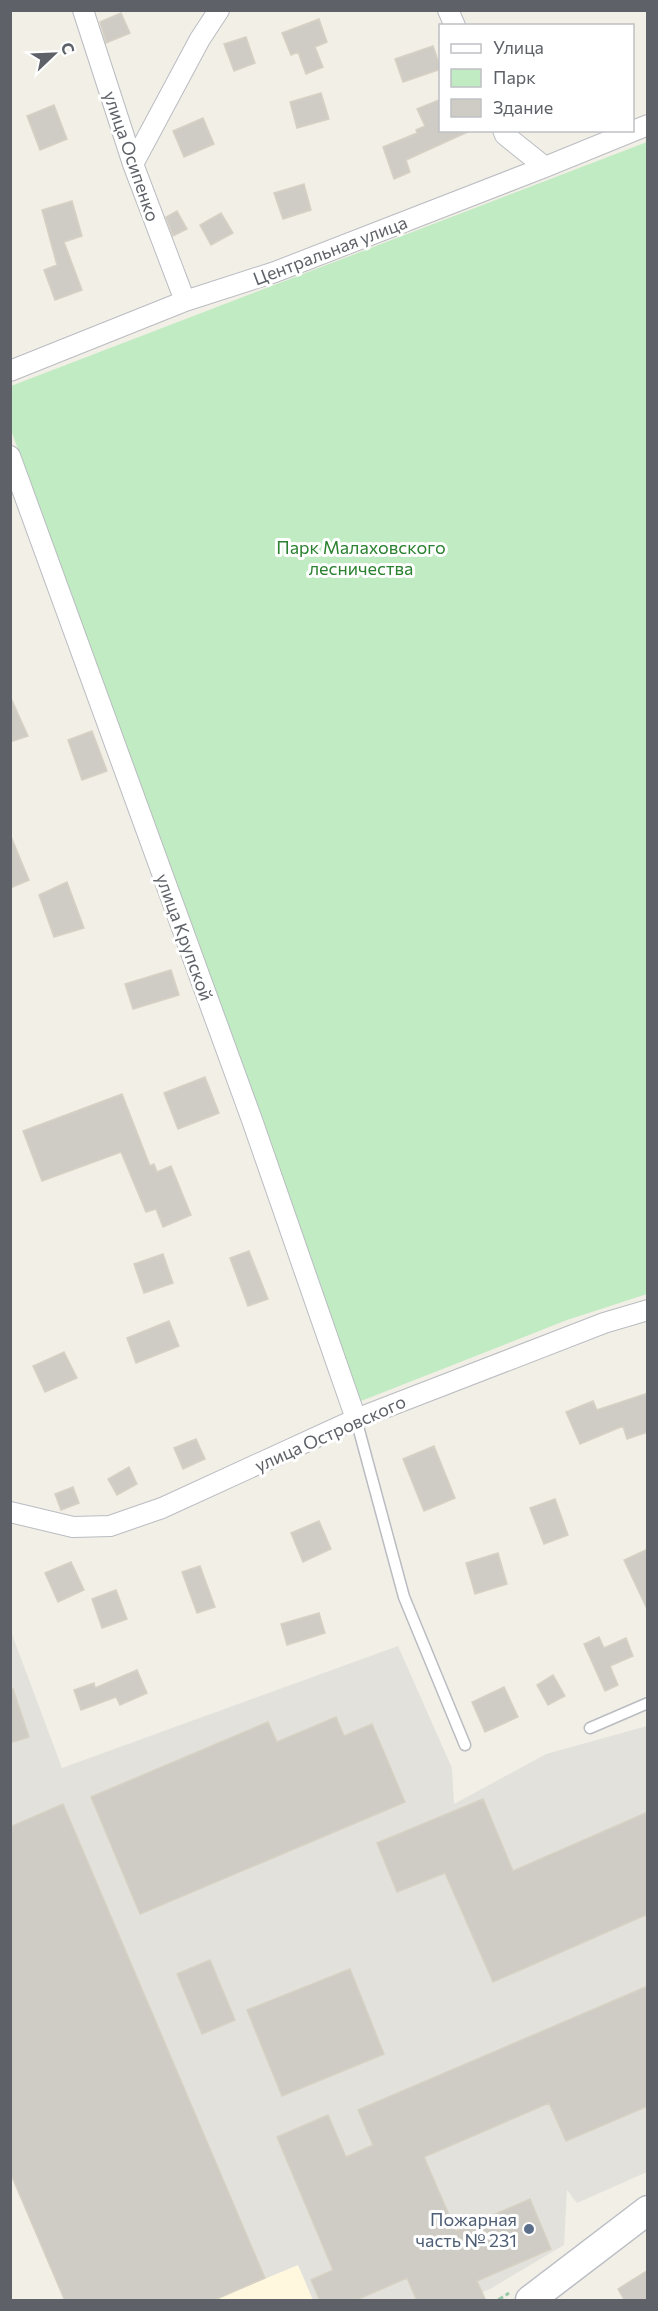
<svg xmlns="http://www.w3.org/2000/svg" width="658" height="2311" font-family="Commissioner,sans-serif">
<rect width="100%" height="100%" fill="#f2efe7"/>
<!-- commercial -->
<path fill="#fff8de" d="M298,2265L313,2300H214Z"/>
<!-- industrial -->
<path fill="#e2e1db" d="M10,1629L62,1768L398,1646L452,1768L454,1804L546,1754L647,1726V2172L577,2203L567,2190L564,2245L490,2289L464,2300H313L298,2265L214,2300H65L11,2172Z"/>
<!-- green -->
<path fill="#c1ebc2" d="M647,142V1294L567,1320L361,1401L11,430V386Z"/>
<!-- building -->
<path fill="#cfccc5" stroke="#d7d1c4" stroke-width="1.5" d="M121,13L130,33L106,43L100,22Z
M319,19L327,42L315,47L323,67L306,74L298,52L291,55L282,33Z
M246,37L255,63L234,71L224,44Z
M433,46L441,69L403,82L395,59Z
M321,93L329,119L297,128L290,102Z
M441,99V130H472L406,160L410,172L394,179L383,147L417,133L416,130L425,126L417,109Z
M54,105L67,139L40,150L27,116Z
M203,118L214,144L184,157L173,131Z
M304,184L311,210L283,219L274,193Z
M72,201L82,236L64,242L82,290L55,300L44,270L57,265L42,210Z
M177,211L187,229L173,236L166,217Z
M221,213L233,233L211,245L200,225Z
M10,696L28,736L10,742Z
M92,731L107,771L82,780L68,740Z
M10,834L29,880L10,888Z
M67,882L84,928L54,937L39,895Z
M171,970L179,995L133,1009L125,984Z
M205,1077L219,1113L178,1129L164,1093Z
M122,1094L150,1166L154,1164L157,1172L171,1166L191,1215L163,1227L156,1209L146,1212L121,1152L42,1181L23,1131Z
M249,1251L268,1299L248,1306L230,1258Z
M163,1254L173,1283L144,1293L134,1264Z
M169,1321L179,1346L136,1363L127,1338Z
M64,1352L77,1378L45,1392L33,1366Z
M648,1393V1432L627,1439L623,1426L580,1444L566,1412L593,1401L597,1410Z
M196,1439L205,1459L183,1469L174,1448Z
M434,1446L455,1498L424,1511L403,1459Z
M129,1467L137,1484L117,1495L108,1479Z
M73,1487L79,1503L61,1510L55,1494Z
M555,1499L568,1535L544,1544L530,1508Z
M319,1521L331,1549L303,1562L291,1533Z
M648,1549V1611L624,1560Z
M498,1553L507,1584L475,1594L466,1563Z
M71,1562L84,1590L58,1602L45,1573Z
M200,1566L215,1607L197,1613L182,1572Z
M116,1590L127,1619L102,1628L92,1599Z
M319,1613L325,1633L287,1645L281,1624Z
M599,1637L604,1648L626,1638L633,1656L610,1666L618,1685L605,1691L584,1644Z
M137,1670L147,1693L120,1705L116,1697L81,1710L74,1690L94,1683L95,1688Z
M553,1675L565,1696L548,1705L537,1685Z
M504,1687L518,1717L485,1732L472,1702Z
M10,1689H13L29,1737L10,1743Z
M336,1717L344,1736L372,1724L405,1802L140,1914L91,1797L268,1722L277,1742Z
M483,1799L513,1871L648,1812V1914L493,1982L445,1873L397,1892L377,1843Z
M63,1804L265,2278L212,2301H65L10,2172V1827Z
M210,1960L235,2020L202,2034L177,1974Z
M350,1969L384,2054L282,2096L247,2010Z
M648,1986V2106L566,2141L549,2103L424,2157L456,2231L530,2199L551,2249L477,2281L486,2301H417L407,2278L354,2301H320L311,2280L333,2270L277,2137L328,2115L346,2157L373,2145L358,2110Z
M648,2270V2301H625L618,2289Z"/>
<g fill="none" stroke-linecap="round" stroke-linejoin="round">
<!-- service casing -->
<g stroke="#b9bcc1" stroke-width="13">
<path id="service" d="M356,1419L404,1597L465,1745
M590,1728L648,1703"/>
</g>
<!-- minor casing -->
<g stroke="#b9bcc1" stroke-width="22">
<path id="minor" d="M83,10L133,164L185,301
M448,10L455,26
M503,130L505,135L545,167
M133,164L200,39L219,10
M10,371L185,301L275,272L545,167L648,125
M10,456L252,1120L356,1419
M10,1512L73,1527L110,1526L162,1508L356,1419L604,1323L648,1310"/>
</g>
<!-- secondary casing -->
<g stroke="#babdc3" stroke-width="31">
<path id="secondary" d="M530,2300L648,2210"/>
</g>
<!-- path -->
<path stroke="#98caa7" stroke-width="3" stroke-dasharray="6 3" stroke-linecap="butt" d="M498,2300L509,2293"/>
<!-- service -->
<use href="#service" stroke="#fff" stroke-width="10"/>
<!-- minor -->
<use href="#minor" stroke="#fff" stroke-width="20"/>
<!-- secondary -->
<use href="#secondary" stroke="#fff" stroke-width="28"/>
</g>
<!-- markers -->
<circle fill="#5c6f8a" stroke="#fff" stroke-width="2" cx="529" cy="2229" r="6"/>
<g text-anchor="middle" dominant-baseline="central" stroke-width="6" stroke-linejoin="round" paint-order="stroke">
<!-- street labels -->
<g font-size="18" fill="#5e6268" stroke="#fff">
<text transform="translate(132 156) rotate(71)">улица Осипенко</text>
<text transform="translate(330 250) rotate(-21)">Центральная улица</text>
<text transform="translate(185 937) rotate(70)">улица Крупской</text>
<text transform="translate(330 1433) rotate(-24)">улица Островского</text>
</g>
<!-- park labels -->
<g font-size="18" fill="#2b8130" stroke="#fff">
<text x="361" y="547">Парк Малаховского<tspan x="361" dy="21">лесничества</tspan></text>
</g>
<!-- service labels -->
<g font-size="18" fill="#4e5e75" stroke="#fff" text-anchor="end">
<text x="517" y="2219">Пожарная<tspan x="517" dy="21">часть № 231</tspan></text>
</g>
</g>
<!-- border -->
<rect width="658" height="2311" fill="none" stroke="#5e6268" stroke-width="24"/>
<!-- legend -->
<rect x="439" y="24" width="195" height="108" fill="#ffffff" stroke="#bfc0c3" stroke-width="1.5"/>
<rect x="451" y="44" width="30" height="9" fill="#ffffff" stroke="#bfc0c3" stroke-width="1.5"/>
<text x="493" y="54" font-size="18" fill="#5e6268">Улица</text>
<rect x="451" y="69" width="30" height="18" fill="#c1ebc2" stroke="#bfc0c3" stroke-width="1.5"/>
<text x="493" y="84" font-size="18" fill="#5e6268">Парк</text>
<rect x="451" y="99" width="30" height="18" fill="#cfccc5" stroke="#bfc0c3" stroke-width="1.5"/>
<text x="493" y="114" font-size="18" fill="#5e6268">Здание</text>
<!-- north arrow -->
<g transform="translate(54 54) rotate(67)" stroke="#ffffff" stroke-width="4.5" paint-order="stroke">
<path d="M0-4.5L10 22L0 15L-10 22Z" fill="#5e6268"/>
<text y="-9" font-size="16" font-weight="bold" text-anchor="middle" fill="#5e6268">С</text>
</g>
</svg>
